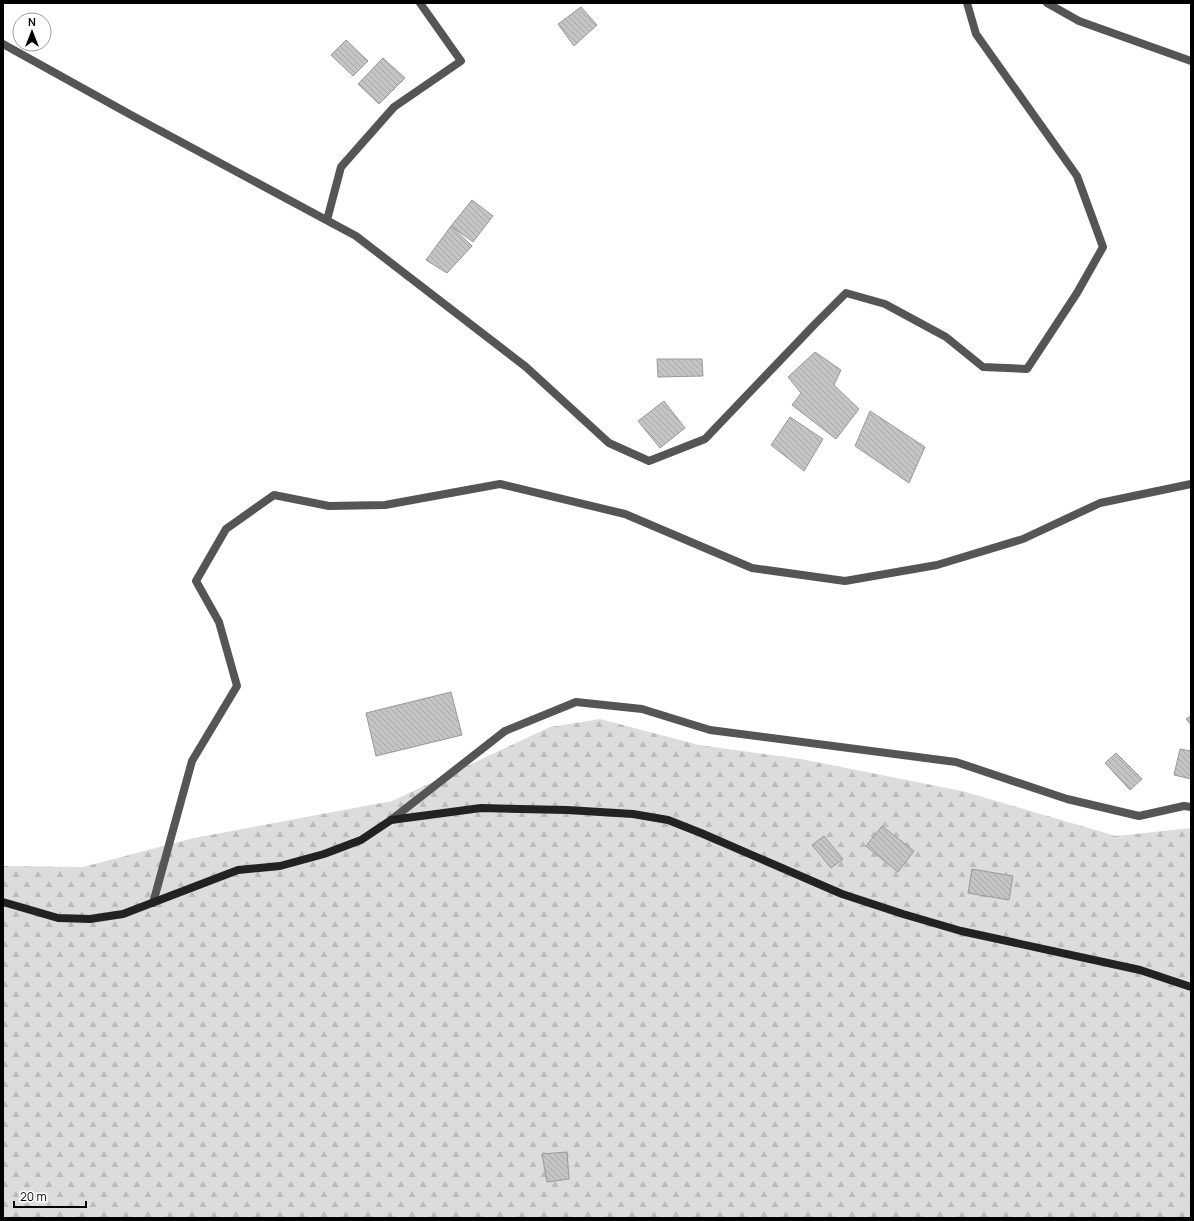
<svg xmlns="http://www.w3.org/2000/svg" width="1194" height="1221" font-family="Manrope,sans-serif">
<defs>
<pattern id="forest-firs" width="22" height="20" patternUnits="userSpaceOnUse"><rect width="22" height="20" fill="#dcdcdc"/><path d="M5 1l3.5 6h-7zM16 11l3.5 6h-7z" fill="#bbb"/></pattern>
<pattern id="building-back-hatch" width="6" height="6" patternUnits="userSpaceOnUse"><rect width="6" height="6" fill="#c4c4c4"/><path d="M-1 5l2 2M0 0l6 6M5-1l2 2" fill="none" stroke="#a7a7a7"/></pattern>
</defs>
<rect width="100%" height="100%" fill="#fff"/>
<!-- forest -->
<path fill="url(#forest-firs)" d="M600,719L699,745L801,759L962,791L1116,836L1191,828V1218H3V866L83,867L194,838L392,801L550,727Z"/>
<!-- building -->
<path fill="url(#building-back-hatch)" stroke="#999" d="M581,7L597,25L574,46L558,24Z
M346,40L368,61L353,76L331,55Z
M383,58L405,78L379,104L358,84Z
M472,200L493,216L473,242L451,226Z
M451,226L472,246L447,273L426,260Z
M815,352L841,370L834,385L859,409L836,439L792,405L801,393L788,377Z
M657,359H702L703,376L658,377Z
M664,401L685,428L660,448L638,421Z
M870,411L925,447L909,483L855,446Z
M790,417L823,439L804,471L771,445Z
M451,692L462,735L376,756L366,713Z
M1191,716V725L1186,719Z
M1180,749L1191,751V779L1174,775Z
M1116,753L1142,779L1130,790L1105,763Z
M882,826L914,851L898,872L866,846Z
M824,836L843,859L831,868L812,845Z
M972,869L1013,876L1009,900L968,893Z
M567,1152L569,1179L547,1182L542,1154Z"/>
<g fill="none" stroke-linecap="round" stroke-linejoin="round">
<!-- street -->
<path stroke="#555" stroke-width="8" d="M1047,3L1079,21L1191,61
M3,44L131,115L356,236L526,367L609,443L649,461L705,439L815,324L846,293L885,304L946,337L983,367L1027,369L1077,293L1103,247L1077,176L976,34L967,3
M327,220L341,167L394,107L461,61L420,3
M391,820L505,731L576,702L642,709L710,730L956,762L1067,799L1139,816L1184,806L1191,807
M153,903L192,761L237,686L219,622L196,581L226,529L274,495L329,506L385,505L500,484L625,514L752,568L845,581L937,565L1023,539L1100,503L1191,484"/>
<!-- secondary -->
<path stroke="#222" stroke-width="8" d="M3,902L58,918L90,919L123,914L238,870L280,866L324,854L361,840L391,820L481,808L567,810L633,814L668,820L701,833L842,894L903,914L961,931L1140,970L1191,987"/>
</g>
<!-- border -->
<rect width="1194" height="1221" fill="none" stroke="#000000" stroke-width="8"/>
<!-- north arrow -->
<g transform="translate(32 32)"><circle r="19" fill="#ffffff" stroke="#999999"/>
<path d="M0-3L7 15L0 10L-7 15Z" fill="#000000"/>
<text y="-6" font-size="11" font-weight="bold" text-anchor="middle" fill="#000000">N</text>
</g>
<!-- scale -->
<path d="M14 1201v6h72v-6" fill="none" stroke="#000000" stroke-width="2"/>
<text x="20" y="1201" font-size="12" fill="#000000" stroke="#ffffff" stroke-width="3" paint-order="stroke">20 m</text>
</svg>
